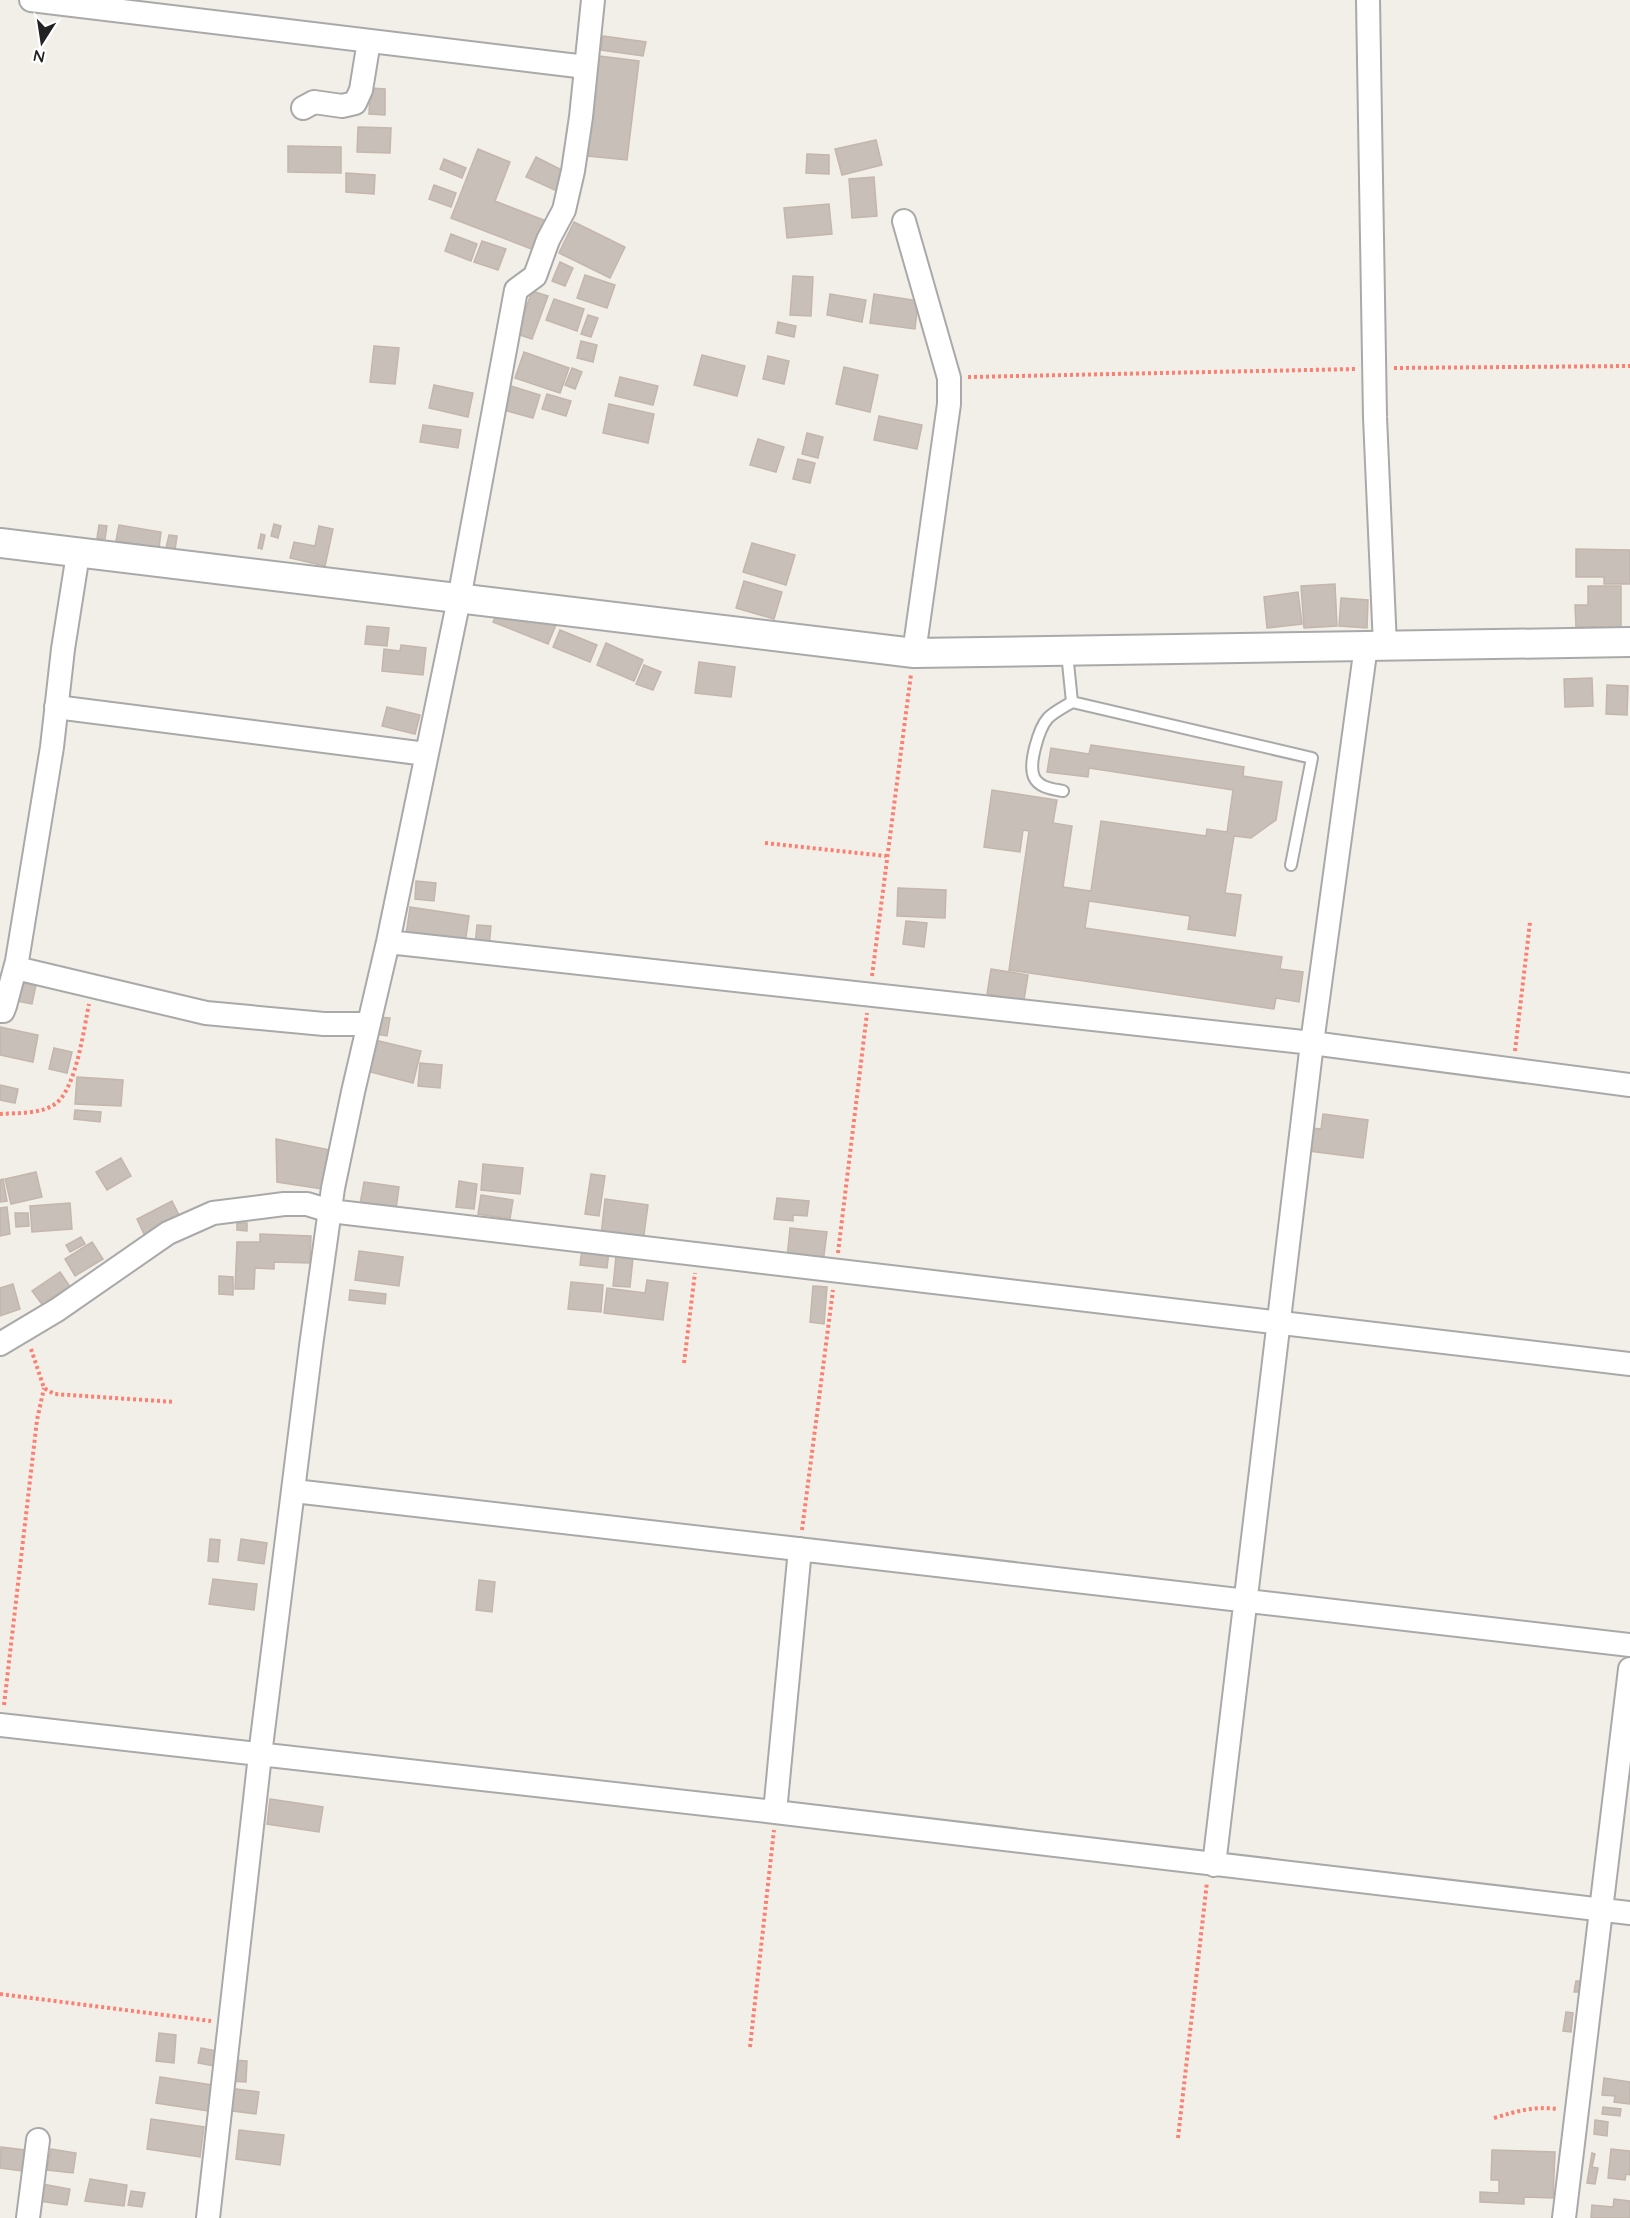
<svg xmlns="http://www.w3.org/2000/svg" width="1630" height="2218" font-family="Quicksand,sans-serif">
<rect width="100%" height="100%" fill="#f2efe9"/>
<!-- building -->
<path fill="#c7bfb8" stroke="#c4b6ab" stroke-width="1.5" d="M603,36L646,42L643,56L601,50Z
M599,56L639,61L627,160L588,156Z
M370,88L385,89V115L369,114Z
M358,127L391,128L390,153L357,152Z
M876,140L882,165L842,175L835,149Z
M288,146L341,147V173L288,172Z
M478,149L510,162L495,201L546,221L534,250L451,218Z
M807,154L829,155V174L806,173Z
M536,157L566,172L557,191L526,177Z
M444,159L466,168L462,178L440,169Z
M346,173L375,175L374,194L346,192Z
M874,177L877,216L852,218L849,179Z
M434,185L456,193L451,207L429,199Z
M829,204L832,234L787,238L784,208Z
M574,222L625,247L610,278L559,253Z
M451,234L477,244L471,261L445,251Z
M482,241L506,249L498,270L474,262Z
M560,262L573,268L565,286L552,281Z
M585,275L615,285L607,308L577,298Z
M793,276L813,277L811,316L790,315Z
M532,291L548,296L532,339L517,334Z
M830,294L866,300L862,322L827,315Z
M874,294L918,301L915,329L870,323Z
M554,299L584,309L577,331L546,320Z
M588,315L598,318L591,337L581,334Z
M778,322L796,326L794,337L776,333Z
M581,341L597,345L593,362L577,358Z
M374,346L399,348L395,384L370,382Z
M524,352L569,368L560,393L515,378Z
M702,355L745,366L737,396L694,385Z
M768,356L789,361L784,384L763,379Z
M844,367L878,375L870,412L836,404Z
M572,368L582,372L575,389L565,385Z
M620,377L658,386L653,405L615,396Z
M434,385L473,393L468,417L429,408Z
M511,386L540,395L533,418L504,410Z
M547,394L571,401L566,416L542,409Z
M609,404L654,414L648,443L603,433Z
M879,416L922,425L917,449L874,440Z
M423,425L461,430L458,448L420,442Z
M807,433L823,437L818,458L802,454Z
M758,439L784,447L776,472L750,465Z
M798,459L815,463L810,483L793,479Z
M274,524L281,526L278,538L271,536Z
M99,525L107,526L105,539L97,538Z
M119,525L161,532L159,548L116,541Z
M319,526L333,529L325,566L290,558L294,542L315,546Z
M261,534L265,535L262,549L258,548Z
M169,535L177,536L175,550L166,548Z
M752,543L795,555L786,585L743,572Z
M1576,549L1630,550V584H1604V577H1576Z
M744,581L782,592L774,619L736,608Z
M1335,584L1337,626L1304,628L1301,586Z
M1588,586H1621V627H1576L1575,605H1588Z
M1298,592L1302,624L1267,628L1264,597Z
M1341,598L1368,600L1367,628L1339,626Z
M496,616L545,620L556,625L548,644L493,622Z
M367,626L389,628L387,646L365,644Z
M560,630L597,645L590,662L553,647Z
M606,643L643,660L634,681L597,665Z
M401,645L426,648L423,675L382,671L384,649L400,651Z
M699,662L735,667L731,697L695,693Z
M644,665L661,672L653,690L636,684Z
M1592,678L1593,706L1565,707L1564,679Z
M1607,685L1628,686L1627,715L1606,714Z
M387,707L420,715L415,734L382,726Z
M1091,745L1244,767L1243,776L1282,782L1276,820L1251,838L1234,836L1225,893L1241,895L1235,936L1188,929L1190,916L1089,901L1085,928L1282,957L1280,969L1303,972L1299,1002L1276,998L1274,1009L1009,970L1029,831L1023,830L1020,852L984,847L992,790L1057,800L1053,823L1072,826L1063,887L1091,891L1101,821L1206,836L1207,829L1227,832L1233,790L1089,768L1088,777L1047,772L1051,748L1089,754Z
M416,881L436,883L434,901L415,899Z
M898,888L946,890L945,918L897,916Z
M410,907L469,916L465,944L406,935Z
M906,921L927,923L924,947L903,944Z
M477,925L491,926L489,948L475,946Z
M991,969L1028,975L1024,1000L987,994Z
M20,982L36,985L32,1004L16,1001Z
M378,1017L390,1018L387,1036L375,1034Z
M0,1027L38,1035L33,1062L0,1055Z
M375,1040L421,1051L413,1083L367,1071Z
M54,1048L72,1052L67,1073L49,1069Z
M420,1063L442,1065L440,1088L418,1086Z
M77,1077L123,1080L121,1106L75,1104Z
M0,1085L18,1089L15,1103L0,1100Z
M75,1110L101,1112L100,1122L74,1119Z
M1323,1114L1368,1120L1363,1158L1309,1151L1312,1128L1321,1129Z
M276,1139L330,1150L322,1189L277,1182Z
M121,1158L131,1176L107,1190L96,1172Z
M483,1164L523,1168L520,1194L481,1190Z
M36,1172L42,1197L11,1204L5,1179Z
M591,1174L605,1176L599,1216L585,1214Z
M3,1179L7,1201L0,1202V1180Z
M459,1181L477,1184L474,1209L456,1207Z
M364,1182L399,1187L396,1209L360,1204Z
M481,1195L513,1200L510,1219L478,1214Z
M777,1198L809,1201L807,1216L793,1215V1221L774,1219Z
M605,1199L648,1205L643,1242L601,1236Z
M172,1201L180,1217L144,1234L137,1219Z
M70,1203L72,1229L32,1232L30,1206Z
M7,1207L10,1234L0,1236V1208Z
M15,1213H28L29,1226L16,1227Z
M237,1223H247V1231L237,1230Z
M790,1228L827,1232L823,1263L787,1258Z
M260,1234L311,1236L310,1263L274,1262V1269L255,1268L254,1289H235L237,1242H260Z
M81,1237L85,1244L70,1252L66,1245Z
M92,1242L103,1259L75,1276L65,1259Z
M582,1248L609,1252L607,1268L580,1265Z
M359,1251L403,1257L399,1286L355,1280Z
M616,1256L633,1258L630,1287L613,1286Z
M60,1272L71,1288L44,1307L32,1291Z
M219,1276L233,1277V1295L219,1294Z
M647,1280L668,1283L663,1320L604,1313L607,1288L645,1293Z
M571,1282L603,1285L601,1312L568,1309Z
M13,1284L20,1309L0,1316V1288Z
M813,1286L827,1287L824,1324L810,1322Z
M350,1290L386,1294L385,1304L349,1300Z
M210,1539L220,1540L218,1562L208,1561Z
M241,1539L267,1543L264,1564L238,1560Z
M213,1579L257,1584L254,1610L209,1604Z
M479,1580L495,1582L492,1612L476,1610Z
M270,1799L323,1807L319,1832L267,1824Z
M1576,1981H1582L1581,1992H1574Z
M1566,2012L1573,2013L1571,2032L1563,2031Z
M159,2033L176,2035L174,2063L156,2061Z
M201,2048L217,2051L214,2066L198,2063Z
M231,2060L247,2061L246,2082L230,2081Z
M160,2077L212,2085L208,2111L156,2103Z
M1604,2078L1630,2082V2104L1614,2102L1615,2096L1602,2095Z
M228,2088L259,2092L256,2114L225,2110Z
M1603,2107L1621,2109L1620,2116L1602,2114Z
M151,2119L204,2127L200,2157L147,2149Z
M1595,2120L1608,2122L1607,2136L1594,2134Z
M239,2130L284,2135L280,2165L236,2159Z
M1,2147L25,2150L22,2171L0,2168Z
M51,2149L76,2153L73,2173L47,2170Z
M1611,2149L1630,2151V2175L1626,2174L1625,2180L1608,2178Z
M1492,2150L1555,2152L1553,2198L1524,2197V2204L1480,2202V2192L1499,2193V2180H1491Z
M1592,2153L1595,2154L1592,2167L1598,2168L1595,2184L1587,2183Z
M90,2179L127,2185L124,2206L85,2201Z
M42,2184L70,2189L67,2205L39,2201Z
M131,2191L145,2193L142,2207L128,2205Z
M1614,2199L1630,2201V2218H1591L1592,2205L1613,2207Z"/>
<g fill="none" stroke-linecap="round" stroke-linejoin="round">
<!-- service casing -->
<g stroke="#a9a9a9" stroke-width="14">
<path id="service" d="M1067,653L1072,702L1312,758L1291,865
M1063,791C1053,789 1039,788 1034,777C1028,764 1039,728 1048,718C1054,712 1064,707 1072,702"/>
</g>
<!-- minor casing -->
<g stroke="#a9a9a9" stroke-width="26">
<path id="minor" d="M31,0L586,67
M1368,0L1375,417L1385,646
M303,108L314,102L342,106L355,103L361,90L369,41
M904,221L949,378V404L914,653
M56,707L426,754
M388,942L1312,1043L1630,1085
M16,968L206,1013L324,1024H369
M0,1011H3L5,1006L17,961L52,747L63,649L78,554
M0,1344L57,1310L168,1233L213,1213L284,1204H307L330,1211L1630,1364
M294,1491L1630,1645
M0,1725L775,1812L1630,1913
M775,1812L800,1549
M1214,1865L1312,1043L1366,646
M28,2218L38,2140
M208,2218L260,1755L311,1346L333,1188L353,1092L388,942L459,599L516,290L535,276L548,240L564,210L573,171L581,117L593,0
M1564,2218L1630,1669"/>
</g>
<!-- tertiary casing -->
<g stroke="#a9a9a9" stroke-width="32">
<path id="tertiary" d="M0,543L914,653L1630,642"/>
</g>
<!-- path -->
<path stroke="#fa8072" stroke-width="4" stroke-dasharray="3 3" stroke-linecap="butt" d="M1394,368L1630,366
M968,377L1356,369
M765,843L886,856
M872,976L911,674
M1515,1051L1530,922
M0,1114C17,1113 41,1114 55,1104C76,1090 84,1028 89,1004
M838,1253L867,1013
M31,1349L44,1388L54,1394L175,1402
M684,1363L695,1273
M802,1530L833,1290
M4,1705L37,1420L44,1388
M0,1994L211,2021
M750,2047L774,1830
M1494,2118C1518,2111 1533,2106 1558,2109
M1178,2138L1207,1882"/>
<!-- service -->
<use href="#service" stroke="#fff" stroke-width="10"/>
<!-- minor -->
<use href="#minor" stroke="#fff" stroke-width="22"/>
<!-- tertiary -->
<use href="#tertiary" stroke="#fff" stroke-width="28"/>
</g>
<!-- north arrow -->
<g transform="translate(42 42) rotate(192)" stroke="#ffffff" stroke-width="4.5" paint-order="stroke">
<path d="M0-4.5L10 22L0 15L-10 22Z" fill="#222222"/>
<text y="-9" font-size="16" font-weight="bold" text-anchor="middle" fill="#222222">N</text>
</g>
</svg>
